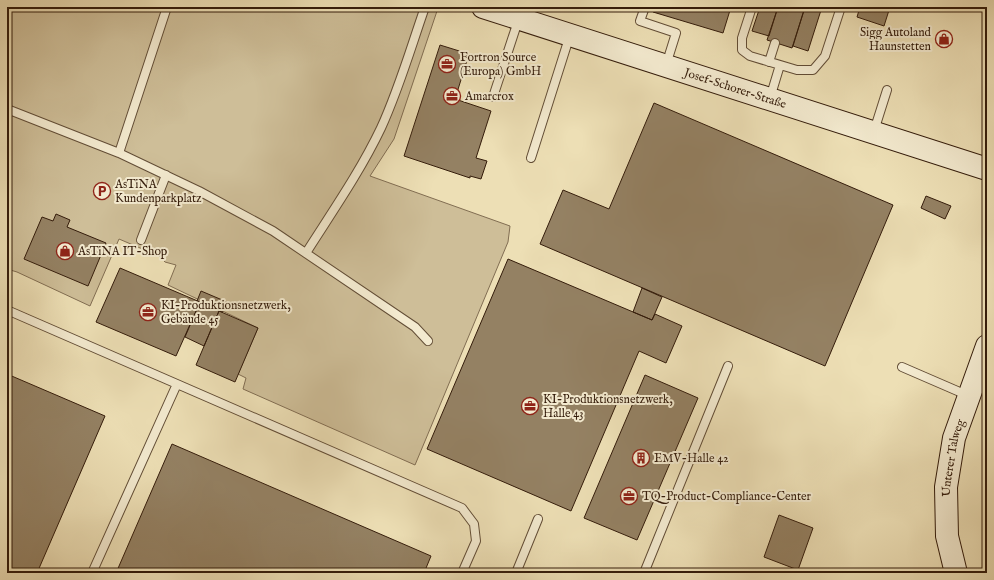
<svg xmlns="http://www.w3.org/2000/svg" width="994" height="580" font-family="'IM FELL English',serif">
<rect width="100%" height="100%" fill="#eddfb5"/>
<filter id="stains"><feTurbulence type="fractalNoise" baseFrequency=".005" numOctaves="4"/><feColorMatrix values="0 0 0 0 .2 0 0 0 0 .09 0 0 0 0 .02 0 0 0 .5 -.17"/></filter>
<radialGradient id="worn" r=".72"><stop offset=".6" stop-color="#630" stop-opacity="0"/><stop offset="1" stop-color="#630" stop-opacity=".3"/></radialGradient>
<!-- green -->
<path fill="#cebe98" stroke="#816d52" d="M7,7H425L437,11L394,139L370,176L510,226L508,242L415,465L243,389L246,378L238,374L258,328L168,285L176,265L165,262L159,256L119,239L90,306L17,272L7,269Z"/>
<!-- building -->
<path fill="#948163" stroke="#341c0b" d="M654,7H731L723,33L653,12Z
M760,7H778L769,36L752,31Z
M778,7H805L792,48L767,40Z
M805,7H822L808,51L793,46Z
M860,7H890L884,26L857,17Z
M440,45L469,54L455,99L491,111L476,158L487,161L481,179L470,176V178L404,156Z
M654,103L893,205L825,366L540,244L563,190L609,209Z
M926,196L951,206L945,219L921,208Z
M56,214L70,220L67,227L106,243L88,286L24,259L42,217L53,221Z
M508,259L652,320L655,314L682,326L666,363L639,351L571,511L427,449Z
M120,268L200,302L176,356L96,322Z
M642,288L662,297L652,320L633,312Z
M201,291L227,302L222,312L219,311L204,346L185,337L200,302L197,301Z
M219,311L258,328L235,382L196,365Z
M7,374L105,416L37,573H7Z
M645,375L698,398L637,540L584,518Z
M172,444L431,556L424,573H116Z
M779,515L813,528L798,570L764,557Z"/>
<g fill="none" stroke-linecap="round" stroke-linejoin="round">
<!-- lane casing -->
<g stroke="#624d36" stroke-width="10">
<path id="lane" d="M645,7L640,21L676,33L666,65
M752,7L742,38V50L750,56L797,70H813L825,56L841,7
M769,62L775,43
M493,97L519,18
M770,98L780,65
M7,109L119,153L199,191L273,231L415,327L428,341
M874,131L887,90
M119,153L167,7
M531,158L570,35
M141,240L166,175
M306,253C332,212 360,172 381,128C399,89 411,47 425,7
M7,310L462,508L474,524L476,541L462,573
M902,367L969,396
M92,573L177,384
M516,573L538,519
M644,573L728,366"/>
</g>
<!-- secondary casing -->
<g stroke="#341c0b" stroke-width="24">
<g id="secondary">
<path id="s1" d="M483,7L987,169"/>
<path id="s2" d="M956,573L947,536L946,487L954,438L987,346"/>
</g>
</g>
<!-- lane -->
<use href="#lane" stroke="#f3eacf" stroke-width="8"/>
<!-- secondary -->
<use href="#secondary" stroke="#f3eacf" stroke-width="22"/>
</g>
<!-- icons -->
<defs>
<g id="shop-ring" transform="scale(0.9)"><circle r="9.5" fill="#f3eacf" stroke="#8f2418" stroke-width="1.5"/><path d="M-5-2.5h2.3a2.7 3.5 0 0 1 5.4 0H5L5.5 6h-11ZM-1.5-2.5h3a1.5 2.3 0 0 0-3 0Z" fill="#8f2418"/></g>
<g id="office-ring" transform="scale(0.9)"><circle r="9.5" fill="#f3eacf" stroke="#8f2418" stroke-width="1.5"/><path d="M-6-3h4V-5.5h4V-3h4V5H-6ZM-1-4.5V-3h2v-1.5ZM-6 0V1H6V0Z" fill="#8f2418"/></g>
<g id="parking-ring" transform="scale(0.9)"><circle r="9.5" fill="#f3eacf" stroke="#8f2418" stroke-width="1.5"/><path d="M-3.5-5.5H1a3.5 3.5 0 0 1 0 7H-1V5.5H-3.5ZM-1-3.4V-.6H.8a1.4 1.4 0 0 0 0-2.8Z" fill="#8f2418"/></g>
<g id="building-ring" transform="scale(0.9)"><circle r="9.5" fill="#f3eacf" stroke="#8f2418" stroke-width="1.5"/><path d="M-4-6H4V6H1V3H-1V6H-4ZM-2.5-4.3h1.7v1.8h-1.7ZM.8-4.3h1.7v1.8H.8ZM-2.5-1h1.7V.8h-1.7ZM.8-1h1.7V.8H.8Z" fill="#8f2418"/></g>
</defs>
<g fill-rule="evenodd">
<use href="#shop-ring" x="944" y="39"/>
<use href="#office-ring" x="447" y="64"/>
<use href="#office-ring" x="452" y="96"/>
<use href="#parking-ring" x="102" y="191"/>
<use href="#shop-ring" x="65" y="251"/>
<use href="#office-ring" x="148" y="312"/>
<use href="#office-ring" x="530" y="406"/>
<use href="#building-ring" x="641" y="458"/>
<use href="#office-ring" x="629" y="496"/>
</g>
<g text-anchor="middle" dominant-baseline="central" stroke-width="4" stroke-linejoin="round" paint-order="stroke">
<!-- poi labels -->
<g font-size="12" fill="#341c0b" stroke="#f3eacf" text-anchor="start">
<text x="931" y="32" text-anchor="end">Sigg Autoland<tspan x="931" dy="14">Haunstetten</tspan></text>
<text x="460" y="57">Fortron Source<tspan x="460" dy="14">(Europa) GmbH</tspan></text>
<text x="465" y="96">Amarcrox</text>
<text x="115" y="184">AsTiNA<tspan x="115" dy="14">Kundenparkplatz</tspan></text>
<text x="78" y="251">AsTiNA IT-Shop</text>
<text x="161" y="305">KI-Produktionsnetzwerk,<tspan x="161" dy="14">Gebäude 45</tspan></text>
<text x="543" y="399">KI-Produktionsnetzwerk,<tspan x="543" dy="14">Halle 43</tspan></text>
<text x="654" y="458">EMV-Halle 42</text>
<text x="642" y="496">TQ-Product-Compliance-Center</text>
</g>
<!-- street labels -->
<g font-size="12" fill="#341c0b" stroke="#f3eacf">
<text stroke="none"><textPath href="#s1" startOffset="265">Josef-Schorer-Straße</textPath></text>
<text stroke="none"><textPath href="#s2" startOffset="117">Unterer Talweg</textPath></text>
</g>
</g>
<!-- margin -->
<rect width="994" height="580" fill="none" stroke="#eddfb5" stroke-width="24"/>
<rect x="8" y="8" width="978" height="564" fill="none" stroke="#341c0b" stroke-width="2"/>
<rect x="12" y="12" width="970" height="556" fill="none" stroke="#341c0b"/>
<rect width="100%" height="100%" filter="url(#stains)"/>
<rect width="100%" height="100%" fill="url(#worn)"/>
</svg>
